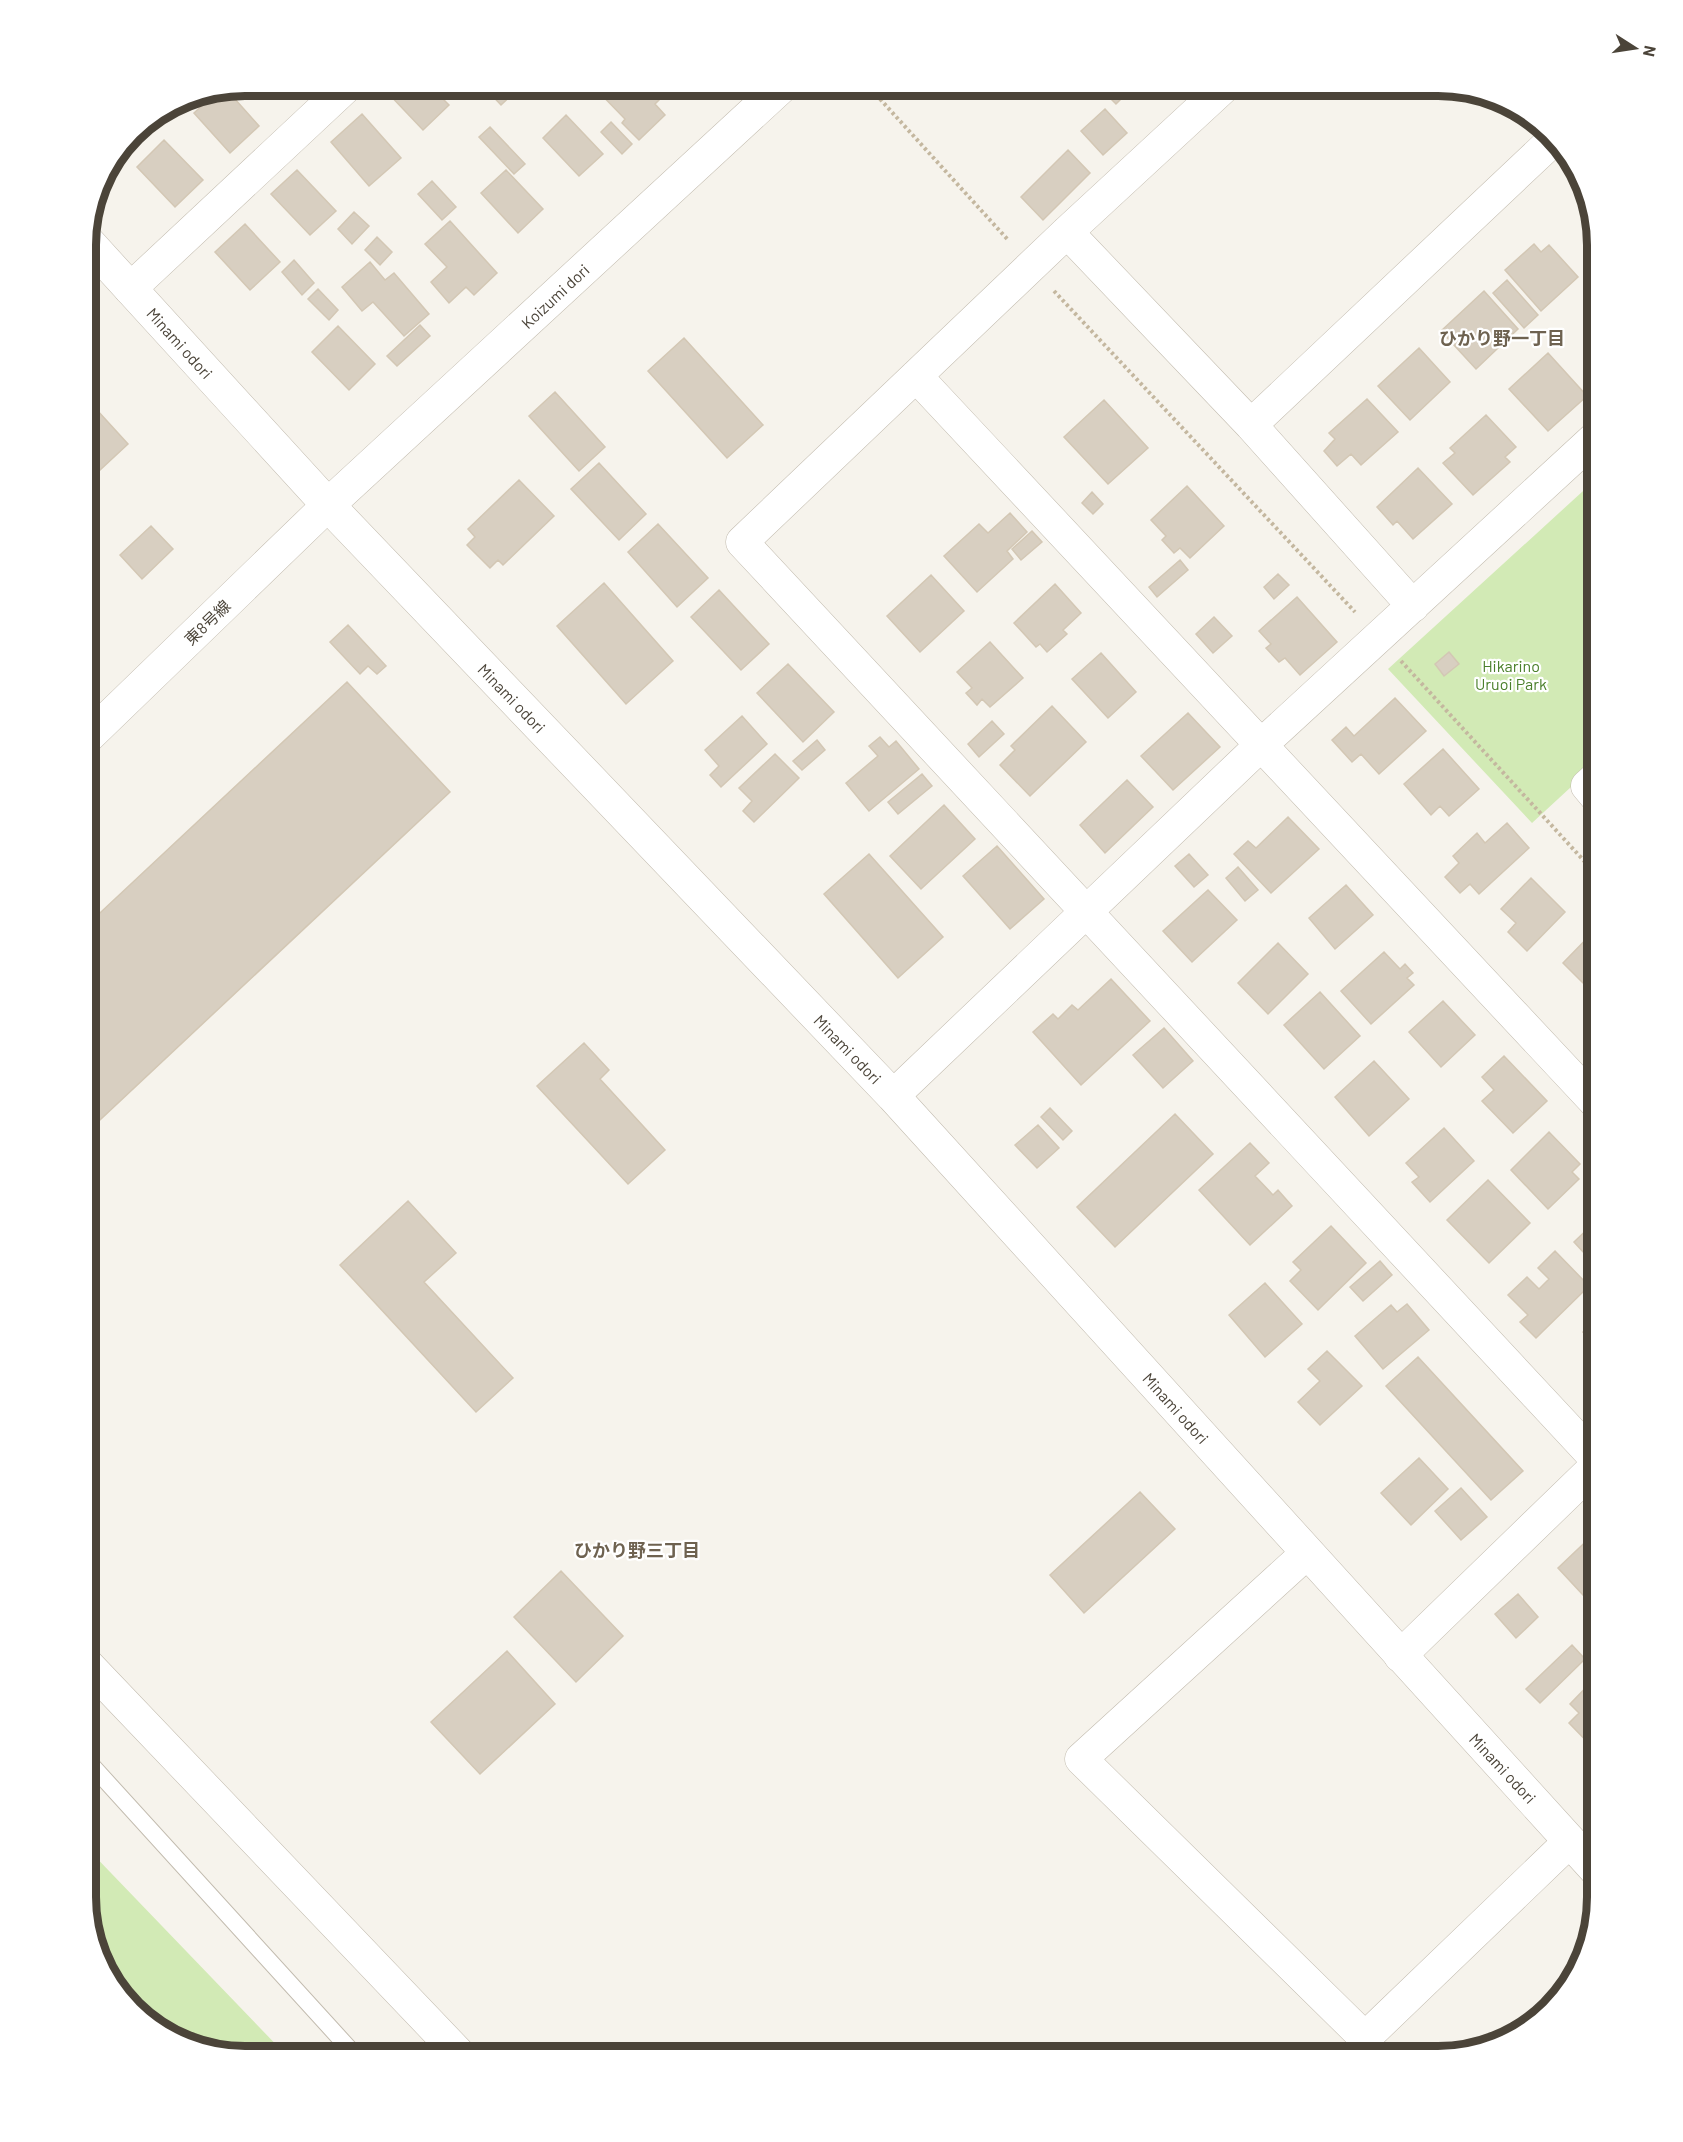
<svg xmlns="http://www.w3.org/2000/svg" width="1683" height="2142" font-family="Barlow,'Noto Sans JP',sans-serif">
<rect width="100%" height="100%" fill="#f6f3ec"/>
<!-- green -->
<path fill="#d2eab5" d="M1594,481L1597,485V763L1532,823L1388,669Z
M86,1847L287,2056H245L166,2035L112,1985L86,1897Z"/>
<!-- building -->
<path fill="#d8cfc1" stroke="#d3c7b4" stroke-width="1.5" d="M279,86H304L290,98Z
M391,86H430L449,105L423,130L386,91Z
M483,86H521L501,105Z
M598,86H645L659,100L655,104L665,115L639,140L622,123L625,119L595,88Z
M1098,86H1134L1116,104Z
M226,89L259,126L230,153L194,113L218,91Z
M1105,109L1127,133L1103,155L1081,131Z
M362,114L401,158L369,186L331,142Z
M566,115L603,154L579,176L543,138Z
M611,122L632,144L622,154L601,132Z
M490,127L525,164L514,174L479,137Z
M164,140L203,180L175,207L137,167Z
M1068,150L1090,173L1043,220L1021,197Z
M297,170L336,211L310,235L271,194Z
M506,170L543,209L518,233L481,193Z
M432,181L456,207L442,220L418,194Z
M354,212L369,226L352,244L338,229Z
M450,221L497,273L474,295L466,287L449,303L431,282L447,267L425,244Z
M245,224L280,262L250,290L215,252Z
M377,237L392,252L380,265L365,250Z
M1534,244L1541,252L1549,245L1578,277L1541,311L1505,270Z
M294,260L314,283L302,295L282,272Z
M370,262L385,280L394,273L429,314L404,336L373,302L362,311L342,287Z
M1507,280L1538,315L1524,328L1493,293Z
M318,289L338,310L329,320L308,299Z
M1484,291L1518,329L1476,369L1441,331Z
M420,325L430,336L397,366L387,356Z
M338,326L375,364L349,390L312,352Z
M684,338L763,425L727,458L648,371Z
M1419,348L1450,382L1410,420L1378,386Z
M1548,353L1587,396L1548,431L1509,389Z
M555,392L605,447L579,471L529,416Z
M86,398L128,444L86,483Z
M1367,399L1398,432L1361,465L1351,454L1337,466L1324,451L1335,439L1329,433Z
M1104,400L1148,448L1108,484L1064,437Z
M1486,415L1516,447L1505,457L1510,462L1473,495L1443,463L1455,453L1450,448Z
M599,463L646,514L619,540L571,489Z
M1418,468L1452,504L1413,539L1397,521L1393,525L1377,507Z
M519,480L554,516L503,565L498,560L490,568L467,545L475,537L468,529Z
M1187,486L1224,526L1190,558L1180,548L1174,553L1162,540L1166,536L1151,520Z
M1092,492L1103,504L1093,514L1082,503Z
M1010,513L1027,532L1007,551L1013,559L977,592L944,556L979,524L988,533Z
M658,524L708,578L677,607L628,552Z
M151,526L173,549L142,579L120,555Z
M1032,531L1042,542L1021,560L1012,549Z
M1180,560L1188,570L1157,597L1149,587Z
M1278,574L1289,585L1274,599L1264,587Z
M931,575L964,611L920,652L887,616Z
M604,583L673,661L626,704L557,626Z
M1055,584L1081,613L1063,630L1067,634L1047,652L1040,644L1036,647L1014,623Z
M719,590L769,644L741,670L691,617Z
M1297,597L1337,642L1300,675L1285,658L1279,662L1266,648L1271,644L1259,631Z
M1214,617L1232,636L1213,653L1196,634Z
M348,625L386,666L377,674L368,666L360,674L330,642Z
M990,642L1023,678L990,707L982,699L977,705L966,693L972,688L957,672Z
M1449,652L1459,664L1444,676L1435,664Z
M1101,653L1136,692L1108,718L1072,679Z
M788,664L834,712L803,742L757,693Z
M347,682L450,792L86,1133V926Z
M1395,698L1426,731L1379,774L1361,754L1352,762L1332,740L1346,727L1354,736Z
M1052,706L1086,742L1030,796L1000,765L1015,750L1011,746Z
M1188,713L1220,747L1173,790L1141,756Z
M742,716L767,744L721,787L710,775L719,766L705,750Z
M992,721L1004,734L979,757L968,744Z
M880,737L889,747L896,741L919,769L869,811L846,783L878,756L869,746Z
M817,740L825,750L802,770L793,761Z
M1443,749L1479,789L1449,816L1440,806L1431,815L1404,784Z
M775,754L799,778L754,822L743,811L752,801L739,788Z
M922,774L932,786L898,814L888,802Z
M1127,780L1153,807L1105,853L1080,825Z
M944,805L975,839L921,889L890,856Z
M1288,817L1319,849L1271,893L1234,854L1248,841L1256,848Z
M1507,823L1529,848L1479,894L1470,884L1460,893L1445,877L1459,863L1453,856L1477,833L1485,843Z
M997,846L1044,899L1010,929L963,876Z
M869,854L943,937L898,978L824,894Z
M1189,854L1208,875L1194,887L1175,866Z
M1238,867L1258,890L1245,901L1226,878Z
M1531,878L1565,912L1527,951L1508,932L1516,923L1501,909Z
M1346,885L1373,915L1335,949L1309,918Z
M1208,890L1237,920L1192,962L1163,931Z
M1597,928V982L1590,990L1563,963Z
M1278,943L1308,974L1268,1014L1238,983Z
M1384,952L1400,969L1405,964L1413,973L1407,978L1414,985L1371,1024L1341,991Z
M1111,979L1150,1021L1081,1085L1033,1032L1053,1014L1058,1019L1072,1005L1078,1010Z
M1320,992L1360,1036L1324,1069L1284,1025Z
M1443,1001L1475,1035L1441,1067L1409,1032Z
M1164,1028L1193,1061L1163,1088L1133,1055Z
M584,1043L609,1070L600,1079L665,1150L628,1184L537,1086Z
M1504,1056L1547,1101L1513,1133L1482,1101L1494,1090L1482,1077Z
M1374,1061L1409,1099L1369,1136L1335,1097Z
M1050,1108L1072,1131L1063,1140L1041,1117Z
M1175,1114L1213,1154L1115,1247L1077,1207Z
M1038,1125L1059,1148L1037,1168L1015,1145Z
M1444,1128L1474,1161L1430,1202L1412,1182L1419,1177L1406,1163Z
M1549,1132L1580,1164L1572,1172L1579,1179L1548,1209L1511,1170Z
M1250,1143L1269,1163L1255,1176L1273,1195L1278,1190L1292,1206L1250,1245L1199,1190Z
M1488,1180L1530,1223L1489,1263L1447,1220Z
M408,1201L456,1253L424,1282L513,1378L476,1412L340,1265Z
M1597,1220V1267L1574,1242Z
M1331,1226L1366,1263L1318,1310L1290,1281L1301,1270L1293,1262Z
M1555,1251L1589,1286L1536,1338L1520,1322L1528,1315L1508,1295L1527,1277L1539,1289L1549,1279L1538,1268Z
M1380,1261L1392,1275L1363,1301L1350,1287Z
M1265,1283L1302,1324L1265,1357L1229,1315Z
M1407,1304L1429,1330L1383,1369L1355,1336L1391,1305L1397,1312Z
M1597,1319V1348L1583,1332Z
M1327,1351L1362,1386L1320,1425L1298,1402L1320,1381L1308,1369Z
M1418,1357L1523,1471L1491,1500L1386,1386Z
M1419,1458L1448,1489L1411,1525L1381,1493Z
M1461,1488L1487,1517L1461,1540L1435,1511Z
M1140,1492L1175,1529L1084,1613L1050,1575Z
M1597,1531V1610L1558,1568Z
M561,1571L623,1636L576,1682L514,1617Z
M1518,1594L1538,1617L1516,1638L1495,1614Z
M1572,1645L1585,1659L1540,1703L1526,1689Z
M507,1651L555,1704L480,1774L431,1722Z
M1597,1676V1752L1569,1723L1579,1713L1570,1704Z"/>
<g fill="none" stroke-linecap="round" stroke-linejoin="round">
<!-- service casing -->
<g stroke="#c2bbae" stroke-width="18">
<path id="service" d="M86,1759L356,2056"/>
</g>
<!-- minor casing -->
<g stroke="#c2bbae" stroke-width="33">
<path id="minor" d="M1225,86L1067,232L742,542L1597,1460
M1067,232L1251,425L1413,606
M130,289L347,86
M916,376L1597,1104
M1251,425L1553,140
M86,739L328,505
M1597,798L1587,786L1597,777
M893,1096L1260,746L1597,436
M1307,1553L1081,1759L1365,2038L1570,1841
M1400,1656L1597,1465
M86,1663L461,2056"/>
</g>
<!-- tertiary casing -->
<g stroke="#c2bbae" stroke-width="34">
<path id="tertiary" d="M86,240L328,505L893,1096L1597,1871
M328,505L782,86"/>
</g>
<!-- path -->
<path stroke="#c4b79f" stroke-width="4" stroke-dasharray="3 3" stroke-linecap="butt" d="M880,99L1009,241
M1054,291L1355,612
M1401,661L1597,875"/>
<!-- service -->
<use href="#service" stroke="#fff" stroke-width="16"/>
<!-- minor -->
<use href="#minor" stroke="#fff" stroke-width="32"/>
<!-- tertiary -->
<use href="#tertiary" stroke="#fff" stroke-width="33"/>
</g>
<g text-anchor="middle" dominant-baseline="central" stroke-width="4.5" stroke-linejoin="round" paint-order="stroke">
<!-- street labels -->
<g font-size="16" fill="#4b4439" stroke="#fff">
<text transform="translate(555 296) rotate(-43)">Koizumi dori</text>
<text transform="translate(180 343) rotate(48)">Minami odori</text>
<text transform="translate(207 622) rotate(-44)">東8号線</text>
<text transform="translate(512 698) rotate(46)">Minami odori</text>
<text transform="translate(848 1049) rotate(46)">Minami odori</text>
<text transform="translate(1176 1408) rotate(48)">Minami odori</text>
<text transform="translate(1503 1768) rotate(47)">Minami odori</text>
</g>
<!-- park labels -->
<g font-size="16" fill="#4a7f2a" stroke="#fff">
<text x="1511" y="665">Hikarino<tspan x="1511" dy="18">Uruoi Park</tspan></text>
</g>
<!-- neighbourhood labels -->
<g font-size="18" font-weight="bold" fill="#6e6250" stroke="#fff">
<text x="1502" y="338">ひかり野一丁目</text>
<text x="637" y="1550">ひかり野三丁目</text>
</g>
</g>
<!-- crop -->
<path d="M0 0H1683V2142H0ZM245 96H1438A149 149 0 0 1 1587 245V1897A149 149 0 0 1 1438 2046H245A149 149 0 0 1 96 1897V245A149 149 0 0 1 245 96Z" fill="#fff" fill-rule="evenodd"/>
<path fill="none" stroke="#4b4439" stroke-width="8" d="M245 96H1438A149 149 0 0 1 1587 245V1897A149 149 0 0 1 1438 2046H245A149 149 0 0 1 96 1897V245A149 149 0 0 1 245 96Z"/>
<!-- north arrow -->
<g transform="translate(1635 48) rotate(102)" stroke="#ffffff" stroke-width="4.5" paint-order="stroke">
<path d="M0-4.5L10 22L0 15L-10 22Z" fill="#4b4439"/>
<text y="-9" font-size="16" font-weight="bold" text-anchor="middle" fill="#4b4439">N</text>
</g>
</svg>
